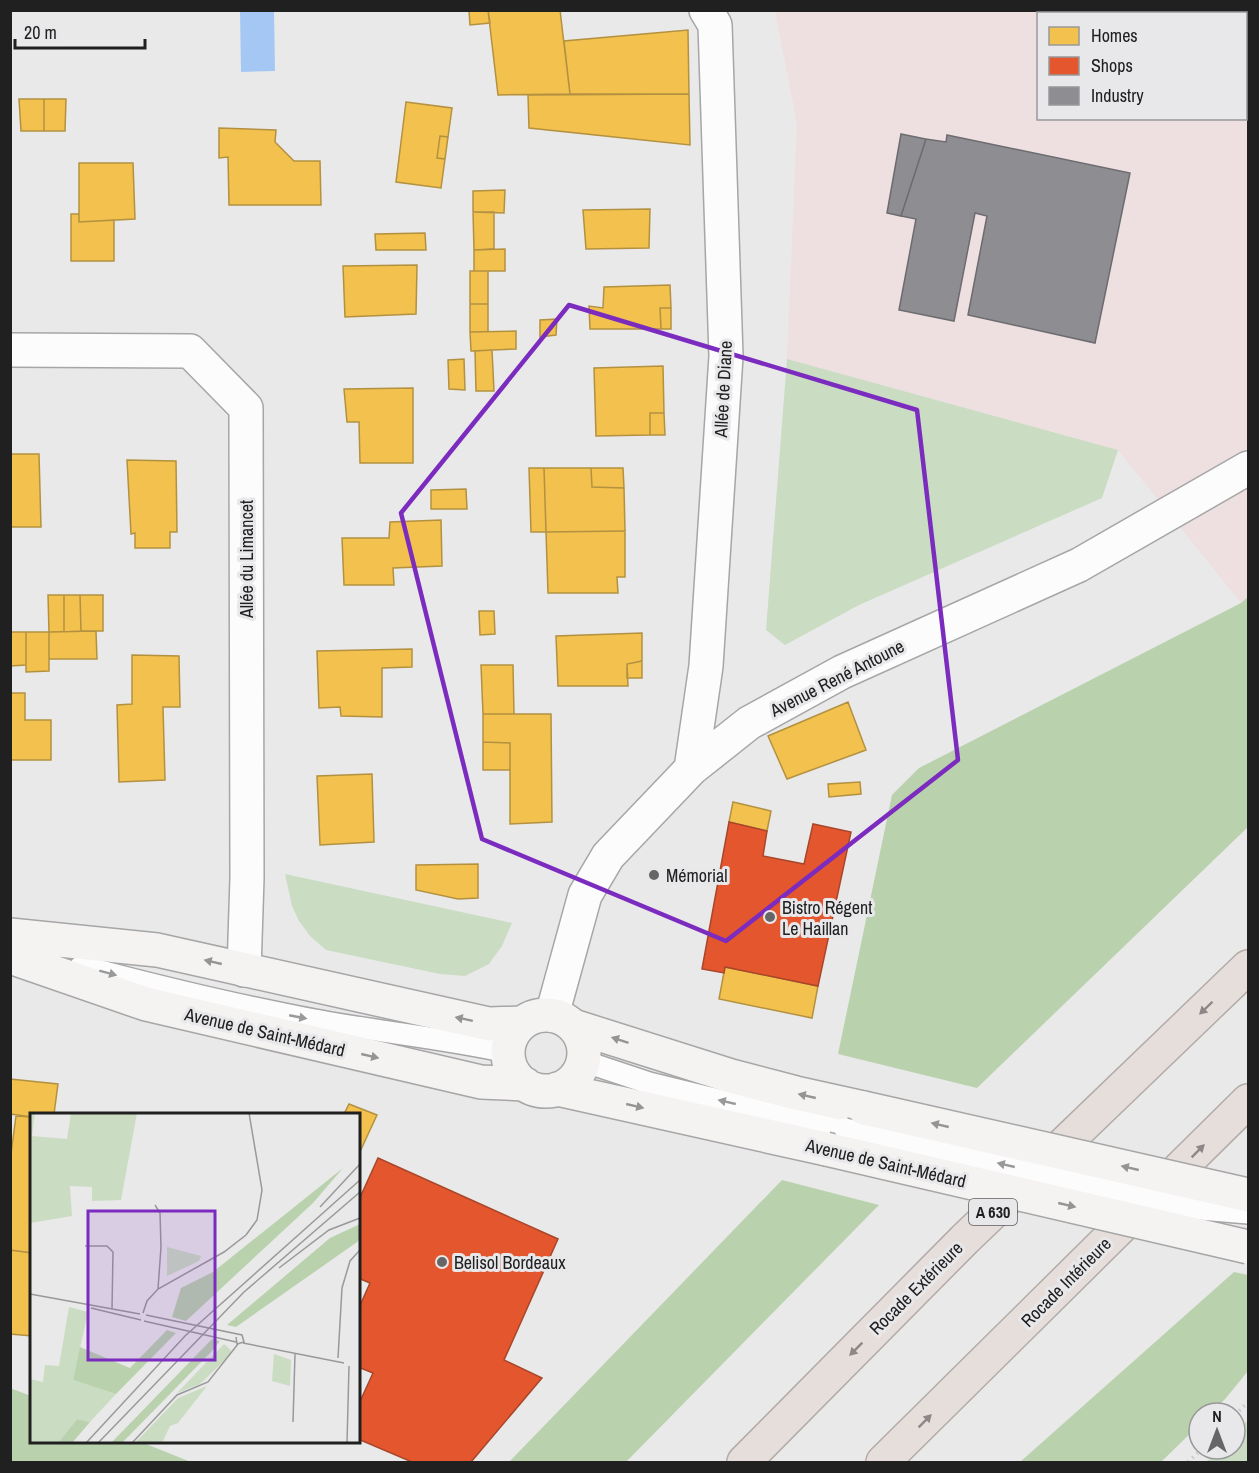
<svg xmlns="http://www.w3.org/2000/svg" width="1259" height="1473" font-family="'Archivo Narrow',sans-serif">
<rect width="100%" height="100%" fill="#e9e9ea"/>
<!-- industrial -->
<path fill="#eedfe0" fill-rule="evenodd" d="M775,11H1248V597L1241,603L1118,450L787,359L797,123ZM1038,14H1246V118H1038Z"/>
<!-- green -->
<path fill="#cadcc2" d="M787,359L1118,450L1102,498L859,605L785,645L766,630Z
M285,874L512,923L502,946L489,964L465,976L440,974L326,950L310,936L299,921L292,906Z
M1248,1420V1462H1206L1220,1449H1235V1433Z"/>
<!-- forest -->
<path fill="#b9d2ad" d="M1248,597V827L977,1088L838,1054L892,795L919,768L1241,603Z
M782,1180L879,1205L626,1462H509Z
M1234,1272L1248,1275V1371L1226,1398L1211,1413H1199V1425L1161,1462H1020Z
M10,1388L31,1396L32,1442H141L191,1462H11Z"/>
<!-- water -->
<path fill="#a4c7f4" d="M240,11H274L275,71L241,72Z"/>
<!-- homes -->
<path fill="#f2c14e" stroke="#b39140" stroke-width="1.5" d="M469,10H488L490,23L470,25Z
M488,10H560L570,94L498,95Z
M688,30L689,94H570L564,41Z
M689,94L690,145L529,128L528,95Z
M19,99H44V131H21Z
M44,99H66L65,131H44Z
M406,102L452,108L448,137L440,136L437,158L445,159L441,188L396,182Z
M219,128L276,130L275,142L294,161H320L321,205H229L228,157L219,158Z
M440,136L448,137L445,159L437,158Z
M79,163H133L135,219L79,222Z
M505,190L504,213L473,212V191Z
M650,209L649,248L586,249L583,210Z
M473,212H494V249L474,250Z
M71,214H79V222L114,220V261H71Z
M425,233L426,250H376L375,234Z
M505,249V271H474V250Z
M417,265L416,314L345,317L343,266Z
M470,271H488V304H470Z
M670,285L671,308H660L661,329H590L589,306L603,308L604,287Z
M470,304H488V332H470Z
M660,308H671V329H661Z
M557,319L556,335L540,337V320Z
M516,331V349L471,351L470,332Z
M492,350L494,391H476L475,351Z
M464,359L465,390L449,389L448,360Z
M663,366L664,413H650V435L596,436L594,368Z
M413,388V463H360L359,422H347L344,389Z
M650,413H664L665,435H650Z
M10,454H39L41,527H10Z
M127,460L176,461L177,532H170V548H135V533L131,534Z
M529,468H544L546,532H531Z
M544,468H591L592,487L624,488L625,531L546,532Z
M591,468H623L624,488L592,487Z
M466,489L467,509H431V490Z
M441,520L442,566L393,568L394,585H344L342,538H389L390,522Z
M625,531V577H617L618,593H548L546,532Z
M48,595H64V632H49Z
M64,595H80L81,631L64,632Z
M80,595H103V631H81Z
M479,611H494L495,634L480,635Z
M96,631L97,659H49V632Z
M10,632H26V665L10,666Z
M26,632H49V671L26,672Z
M642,633V661L627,664L628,686H558L556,636Z
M412,649V667L382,668V717L341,716L340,707L319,708L317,651Z
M132,655L179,656L180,707H163L165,780L119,782L117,705L132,704Z
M642,661V678H627V664Z
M481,665H513L514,714H483Z
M10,693H25V720H51V760H10Z
M848,702L866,750L787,779L768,736Z
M483,714H551L552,822L510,824V743L483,742Z
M483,742L510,743V770H483Z
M372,774L374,842L320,845L317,776Z
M860,782L861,794L829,797L828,784Z
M733,802L771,811L767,831L729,822Z
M478,864V898L458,899L416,890V865Z
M725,967L818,986L812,1018L719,999Z
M10,1079L58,1084L54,1114H32V1117L10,1114Z
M349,1104L377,1115L358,1156V1114H344Z
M16,1116L32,1117V1253L10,1250V1161Z
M10,1250L32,1253V1336L10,1334Z"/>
<!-- shops -->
<path fill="#e4572e" stroke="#a9462a" stroke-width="1.5" d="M729,822L767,831L763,856L804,864L813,824L851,832L818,986L725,967L724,973L702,969Z
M378,1158L558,1239L504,1360L542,1378L471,1462H412L358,1439V1406L373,1373L358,1367V1310L370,1283L358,1278V1202Z"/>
<!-- industry -->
<path fill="#8d8d92" stroke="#6c6c70" stroke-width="1.5" d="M1114,10H1220L1219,14H1122Z
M901,134L926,139L901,216L887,213Z
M947,135L1130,173L1095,343L968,315L987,216L975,213L954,321L899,310L916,219L901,216L926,139L946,142Z"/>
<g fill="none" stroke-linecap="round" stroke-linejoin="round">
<!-- lane casing -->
<g stroke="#a6a6a7" stroke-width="24">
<path id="lane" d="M81,966C153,985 226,1003 299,1017C368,1031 439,1037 507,1052
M583,1061L649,1083L706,1097L845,1129"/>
</g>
<!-- street casing -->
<g stroke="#a6a6a7" stroke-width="36">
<path id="street" d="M10,350L190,351L246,408L247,878L244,970
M691,769L706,666L726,356L715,25L706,10
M552,1015L585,895L608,856L691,769L749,723L842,672L1079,565L1248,468"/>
</g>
<!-- secondary casing -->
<g stroke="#a6a6a7" stroke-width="36">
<path id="secondary" d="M10,935L157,950L489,1024L522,1023
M10,957L146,1004L481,1082L525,1084
M508 1053a38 38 0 1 1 76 0a38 38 0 1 1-76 0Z
M573,1026L731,1076L796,1093L864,1108
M557,1089L826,1149"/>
</g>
<!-- highway casing -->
<g stroke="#b3aba7" stroke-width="36">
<path id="highway" d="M744,1462L964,1240L1248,967
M883,1462L1248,1101"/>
</g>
<!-- path -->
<path stroke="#cacacb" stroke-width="4" stroke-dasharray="1.5 4.5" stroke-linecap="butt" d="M1235,1415L1248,1402
M1188,1462L1202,1449"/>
<!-- lane -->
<use href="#lane" stroke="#fcfcfc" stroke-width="21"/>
<!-- street -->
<use href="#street" stroke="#fcfcfc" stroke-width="33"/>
<!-- secondary -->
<use href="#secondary" stroke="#f5f2f2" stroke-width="33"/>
<!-- highway -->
<use href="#highway" stroke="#e6deda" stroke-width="33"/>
<!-- lane-bridge casing -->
<g stroke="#a6a6a7" stroke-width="24" stroke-linecap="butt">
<path id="lane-bridge" d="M845,1129L1200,1209L1248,1213"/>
</g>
<!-- secondary-bridge casing -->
<g stroke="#a6a6a7" stroke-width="36" stroke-linecap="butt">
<path id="secondary-bridge" d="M864,1108L1248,1195
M826,1149L1248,1247"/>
</g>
<!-- lane-bridge -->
<use href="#lane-bridge" stroke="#fcfcfc" stroke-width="21"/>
<!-- secondary-bridge -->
<use href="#secondary-bridge" stroke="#f5f2f2" stroke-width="33"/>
</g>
<!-- one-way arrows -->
<defs><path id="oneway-solid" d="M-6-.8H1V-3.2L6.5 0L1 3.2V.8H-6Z" transform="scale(1.5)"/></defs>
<g fill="#959494">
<use href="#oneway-solid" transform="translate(213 962) rotate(-167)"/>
<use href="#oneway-solid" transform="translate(464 1019) rotate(-168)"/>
<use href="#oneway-solid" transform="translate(620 1040) rotate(-162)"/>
<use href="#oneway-solid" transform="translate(370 1056) rotate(13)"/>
<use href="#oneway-solid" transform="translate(807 1096) rotate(-167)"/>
<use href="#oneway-solid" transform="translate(635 1106) rotate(13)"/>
<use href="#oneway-solid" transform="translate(940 1125) rotate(-167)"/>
<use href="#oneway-solid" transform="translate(1130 1168) rotate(-167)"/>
<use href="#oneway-solid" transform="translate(1067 1205) rotate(13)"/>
</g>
<g fill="#999">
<use href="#oneway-solid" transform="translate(108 973) rotate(15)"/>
<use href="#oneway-solid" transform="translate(298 1017) rotate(11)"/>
<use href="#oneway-solid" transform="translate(727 1102) rotate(-167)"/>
<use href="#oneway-solid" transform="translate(1006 1165) rotate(-167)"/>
</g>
<g fill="#8d8887">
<use href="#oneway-solid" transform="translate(1206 1008) rotate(136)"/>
<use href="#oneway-solid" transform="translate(1198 1151) rotate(-45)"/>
<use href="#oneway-solid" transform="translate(856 1349) rotate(135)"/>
<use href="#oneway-solid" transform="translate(925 1421) rotate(-45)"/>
</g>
<!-- marked area -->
<path fill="none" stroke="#7b2cbf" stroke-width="4.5" stroke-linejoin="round" d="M569,305L917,410L958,760L726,941L482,839L401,513Z"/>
<!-- markers -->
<g fill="#666667" stroke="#e8e8eb" stroke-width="2">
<circle cx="654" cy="875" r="6"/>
<circle cx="770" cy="917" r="6"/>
<circle cx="442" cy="1262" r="6"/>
</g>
<g text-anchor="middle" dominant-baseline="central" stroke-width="6" stroke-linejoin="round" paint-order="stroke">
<!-- shield labels -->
<rect fill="#e8e8eb" stroke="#5c5c5e" stroke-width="1.5" x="969" y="1199" width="48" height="26" rx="4.5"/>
<g font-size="16" font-weight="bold" fill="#202021">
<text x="993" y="1212">A 630</text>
</g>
<!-- street labels -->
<g font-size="18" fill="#202021" stroke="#e8e8eb">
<text transform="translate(723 389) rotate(-87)">Allée de Diane</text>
<text transform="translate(246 559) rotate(-90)">Allée du Limancet</text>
<text transform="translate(837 678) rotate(-27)">Avenue René Antoune</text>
<text transform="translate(265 1032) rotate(13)">Avenue de Saint-Médard</text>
<text transform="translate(886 1163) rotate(13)">Avenue de Saint-Médard</text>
<text transform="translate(1066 1282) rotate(-45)">Rocade Intérieure</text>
<text transform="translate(916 1288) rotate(-45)">Rocade Extérieure</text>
</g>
<!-- poi labels -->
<g font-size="18" fill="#202021" stroke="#e8e8eb" text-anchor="start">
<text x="666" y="875">Mémorial</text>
<text x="782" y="907">Bistro Régent<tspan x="782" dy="21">Le Haillan</tspan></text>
<text x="454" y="1262">Belisol Bordeaux</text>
</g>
</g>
<!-- overview -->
<g transform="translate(30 1113)">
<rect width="330" height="330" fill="#e9e9ea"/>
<path d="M0,0H5L2,23L37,26L41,0H107L91,87L62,88V74L40,73L42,103L0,110ZM137,134L171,143L169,148L137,163ZM39,194L58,199L43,267L86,281L60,309L47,306L28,330H0V266L13,269L15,252L29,253ZM194,231L201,237L199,243L170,271L147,280ZM244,241L261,247L260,273L242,268ZM177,273L148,310L140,313L132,330H105L148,285Z" fill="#cadcc2"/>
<path d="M313,55L283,90L156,208L142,204L151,175L183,159ZM330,111V127L206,214L197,212L300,125ZM137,217L146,220L86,281L43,267L50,234L100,255ZM182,226L190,228L181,239L92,330H81ZM47,306L60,309L42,330H28Z" fill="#b9d2ad"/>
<path fill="none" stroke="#99999a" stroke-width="1.5" d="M125,92L130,100L131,134L128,176M290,94L330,51M55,133H77L83,139L82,196M249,155L299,117L330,105M0,181L110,201M61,195L111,207M113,200L117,188L128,176L194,139L216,122L227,107L232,77L219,0M116,202L212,222L214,229L207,231L206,224M114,208L206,229M213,230L314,250M308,245L312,175L320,148L330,137M263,309L265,241M56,330L155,223L330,67M68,330L214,179L330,79M102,330L147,282L178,269L208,231M317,330L319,253"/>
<path fill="#7b2cbf" fill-opacity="0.15" stroke="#7b2cbf" stroke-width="3" d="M58,98H185V247H58Z"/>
<rect width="330" height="330" fill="none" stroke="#202021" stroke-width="3"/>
</g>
<!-- border -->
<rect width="1259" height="1473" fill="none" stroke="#202021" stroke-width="24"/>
<!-- legend -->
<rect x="1037" y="12" width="210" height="108" fill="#e8e8eb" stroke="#98989a" stroke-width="1.5"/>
<rect x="1049" y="27" width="30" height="18" fill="#f2c14e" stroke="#98989a" stroke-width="1.5"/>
<text x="1091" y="42" font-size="18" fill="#202021">Homes</text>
<rect x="1049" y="57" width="30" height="18" fill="#e4572e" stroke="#98989a" stroke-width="1.5"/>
<text x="1091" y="72" font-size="18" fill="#202021">Shops</text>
<rect x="1049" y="87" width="30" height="18" fill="#8d8d92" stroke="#98989a" stroke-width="1.5"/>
<text x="1091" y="102" font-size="18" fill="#202021">Industry</text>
<!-- north arrow -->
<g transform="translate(1217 1431)"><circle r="28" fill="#e8e8eb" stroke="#98989a" stroke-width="1.5"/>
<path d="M0-4.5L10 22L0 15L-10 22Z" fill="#666667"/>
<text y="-9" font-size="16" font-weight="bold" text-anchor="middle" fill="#202021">N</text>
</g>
<!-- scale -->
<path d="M15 39v9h130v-9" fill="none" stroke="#202021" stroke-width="3"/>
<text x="24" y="39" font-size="18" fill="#202021" stroke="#e8e8eb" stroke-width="4.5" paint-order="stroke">20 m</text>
</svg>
